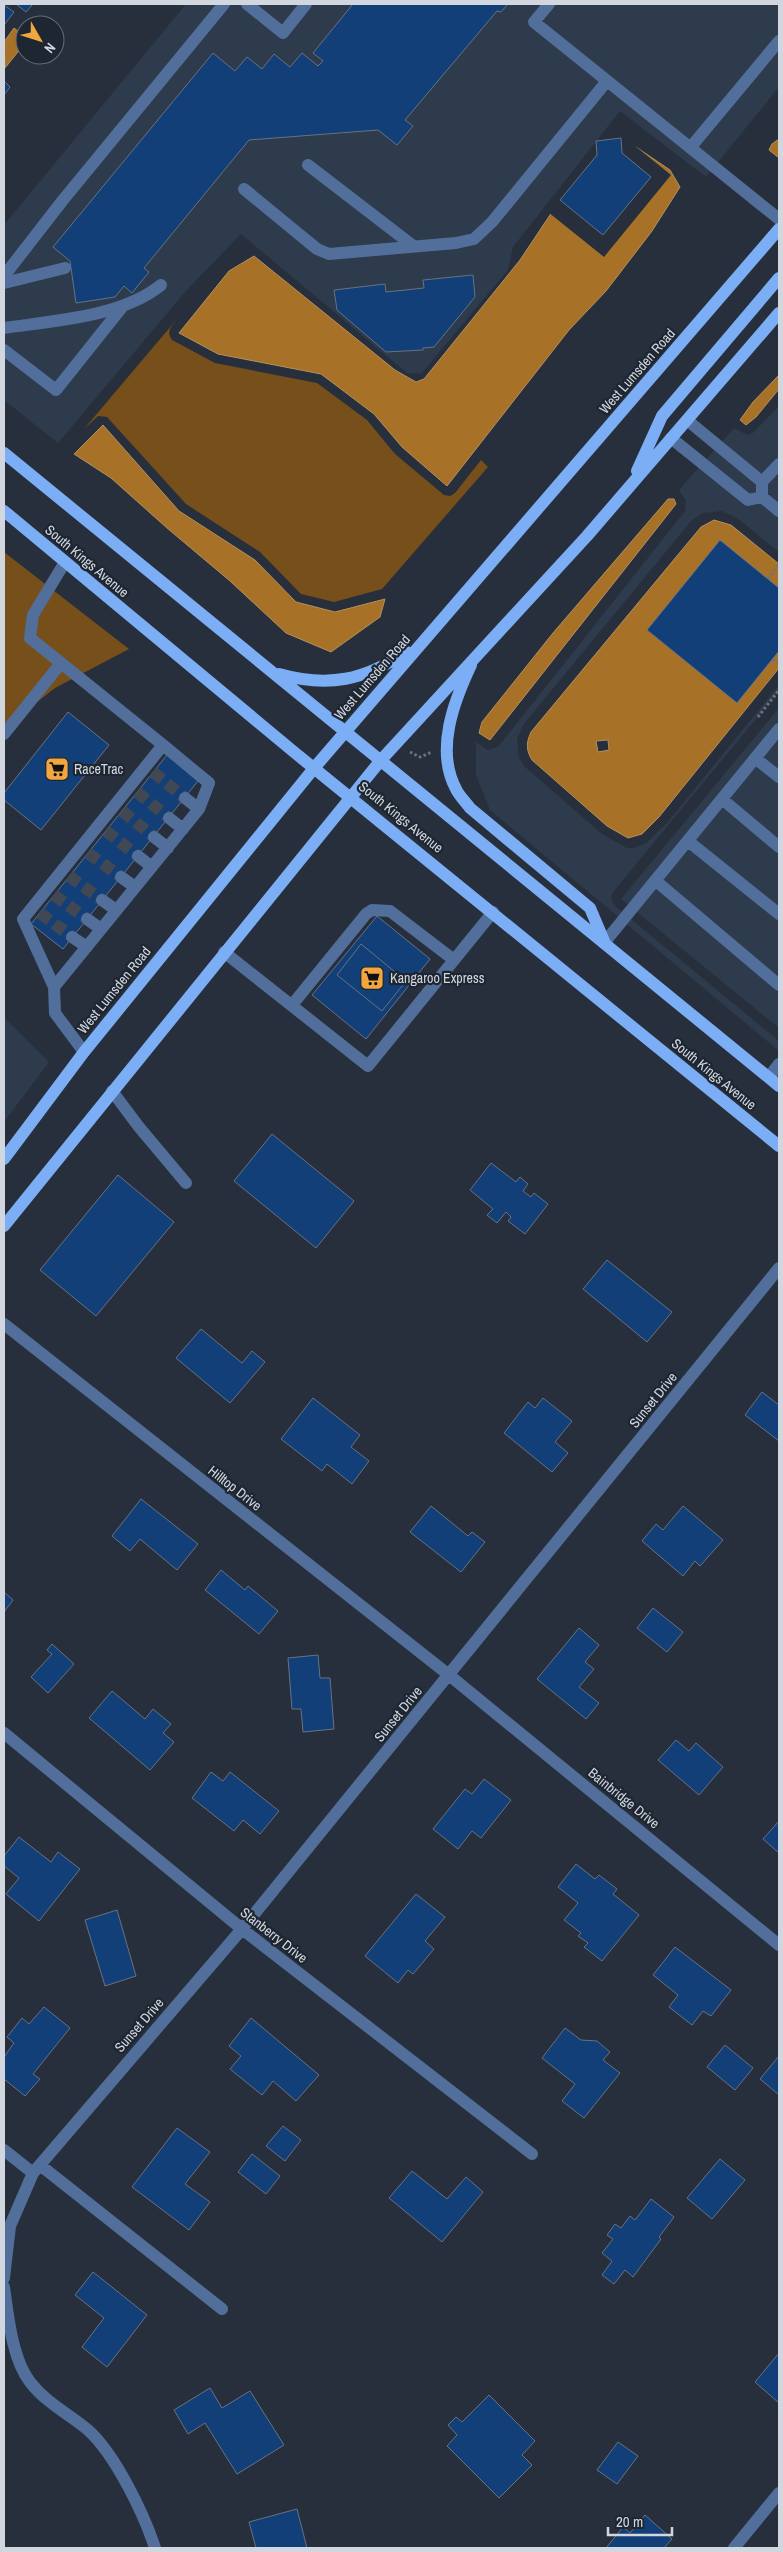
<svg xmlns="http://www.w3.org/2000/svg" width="783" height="2552" font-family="'Archivo Narrow',sans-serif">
<rect width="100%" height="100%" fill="#272f3c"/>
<!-- built -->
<path fill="#2e3b4c" d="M186,4H779V87L706,177L620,111L513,247L508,270L421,374L407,373L241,234L185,292L58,443L4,400V225Z
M779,406V552L737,518L722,511L703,513L692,520L523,725L517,739L519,758L525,767L602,834L627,848H633L646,843L667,823L779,685V691L613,892L611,898L615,906L779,1041V1051L490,810L476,775V742L488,750L498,747L685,511L686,501L679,490L734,428L747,435L753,433Z
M779,708V1028L621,899Z
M4,1017L49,1062L4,1122Z"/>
<!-- green -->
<path fill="#764f1b" d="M177,319C171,327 166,331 172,340L215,363L317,383L367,420L395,454L444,495L450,496L455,493L481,460L488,467L382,589L334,602L301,594L260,552L186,504L107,417L98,416L84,429Z
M4,552L129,649L55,688L4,728Z"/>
<!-- water -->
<path fill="#a77127" stroke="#b4905e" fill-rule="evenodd" d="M14,28L25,37V50L21,48L5,68L4,42Z
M779,139V158L769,150L772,144Z
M636,147L670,170L680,187L652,231L606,291L569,330L447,486L402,447L374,414L321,374L218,354L179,333L229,271L254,256L395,370L416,382L424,379L520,260L560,200L622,153Z
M779,375V389L756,417L746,425L740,420L753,402Z
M103,425L179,511L255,560L296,602L335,612L385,599L380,617L331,652L286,633L230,581L167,528L111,478L74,454Z
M668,499H674L676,504L490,740L479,733L482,722L553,633Z
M714,520L731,525L779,564V588L720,540L737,703L779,651V668L659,817L642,834L628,838L607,826L532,760C526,750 526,743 531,732L701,527ZM608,740L609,750L598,752L596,741Z"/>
<!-- pier -->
<path fill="#272f3c" d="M634,145L671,175L604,257L548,212L595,153L622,150Z"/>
<!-- building -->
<path fill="#133f79" stroke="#687280" d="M16,4H33L26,12Z
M353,4H508L501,12L497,11L405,120L413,126L397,145L378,130L249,140L144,268L149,272L132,293L124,286L115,297L76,303L70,261L53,247L213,53L235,71L247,57L262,69L274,54L290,67L302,53L318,66L323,61L313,53Z
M4,5L14,12L4,25Z
M4,81L10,87L4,95Z
M621,138L622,153L651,177L603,235L560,200L597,155L596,141Z
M473,275L475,297L434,347L423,348V350L386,352L337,310L334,290L385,284L386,292L424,288L423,280Z
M720,540L779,588V651L737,703L647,630Z
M68,712L109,745L41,830L4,800V793Z
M167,755L198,781L63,949L31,924Z
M377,916L430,959L366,1039L312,995Z
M361,944L406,981L382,1011L337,975Z
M272,1134L354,1201L316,1248L234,1181Z
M491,1163L516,1182L520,1177L528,1184L523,1191L531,1197L534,1193L548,1204L525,1234L508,1221L511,1217L506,1212L497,1223L487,1215L493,1209L470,1190Z
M118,1175L174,1222L96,1316L40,1270Z
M607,1260L672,1312L647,1342L583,1289Z
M201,1329L242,1363L252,1351L265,1362L230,1403L176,1358Z
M762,1392L779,1405V1441L745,1415Z
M313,1398L360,1435L351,1447L369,1461L352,1484L327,1464L322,1471L281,1439Z
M543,1398L572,1421L555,1442L568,1453L552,1472L504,1433L528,1402L535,1408Z
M141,1499L198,1544L177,1570L140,1539L130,1551L112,1536Z
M431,1506L468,1536L472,1532L485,1542L461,1572L410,1532Z
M683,1506L723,1540L700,1566L695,1561L683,1576L642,1541L656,1524L663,1530Z
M221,1570L245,1590L248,1586L278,1611L259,1634L205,1590Z
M4,1592L13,1600L4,1612Z
M653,1608L683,1632L667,1652L637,1628Z
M579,1628L599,1645L585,1662L594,1669L579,1687L599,1703L586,1719L537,1679Z
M52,1644L74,1664L48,1693L31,1677L52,1654L47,1650Z
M318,1655L320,1678H330L334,1729L303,1732L301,1709H292L288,1658Z
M112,1691L145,1719L153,1709L171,1724L163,1733L174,1742L150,1770L89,1718Z
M676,1740L689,1751L696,1743L723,1767L699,1795L658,1760Z
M211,1772L223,1781L230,1772L279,1811L260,1834L243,1820L234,1831L192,1798Z
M484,1779L511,1800L481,1838L472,1831L458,1849L433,1829L465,1789L472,1794Z
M779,1821V1853L763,1839Z
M19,1837L51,1862L58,1852L80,1869L39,1921L6,1894L19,1878L4,1866V1856Z
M576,1864L595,1879L599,1875L617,1889L613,1894L639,1915L602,1961L584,1947L588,1943L578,1936L581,1933L564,1920L578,1903L558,1887Z
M416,1894L445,1917L425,1941L434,1949L413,1974L408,1970L398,1983L365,1956Z
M117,1910L136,1976L105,1986L85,1920Z
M675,1947L731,1990L711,2016L703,2011L692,2025L669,2007L678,1995L653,1975Z
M44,2007L70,2028L33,2074L40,2079L25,2096L4,2079V2057L14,2043L7,2037L22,2018L29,2024Z
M251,2018L319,2075L296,2101L273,2081L262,2095L230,2069L241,2056L229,2046Z
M565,2028L581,2040L597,2041L610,2052L603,2060L620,2073L584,2118L562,2101L575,2084L542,2058Z
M725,2045L753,2068L735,2090L707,2067Z
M779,2056V2095L760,2079Z
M283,2126L301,2140L285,2161L266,2146Z
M177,2128L210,2152L185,2184L210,2202L189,2230L132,2187Z
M252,2154L280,2176L266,2194L238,2172Z
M720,2159L745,2180L712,2219L687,2198Z
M412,2171L447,2199L466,2177L483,2192L442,2242L389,2198Z
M651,2199L674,2217L659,2237L661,2239L633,2277L625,2270L614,2284L602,2275L612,2261L602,2253L613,2239L607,2235L615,2224L621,2228L630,2216L635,2220Z
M93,2272L147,2315L107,2367L82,2347L104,2318L75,2295Z
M779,2353V2403L755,2382Z
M210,2388L222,2408L250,2391L284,2445L237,2474L205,2423L188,2434L174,2410Z
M489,2395L535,2441L522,2455L532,2465L499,2498L447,2446L457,2435L448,2425L456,2417L462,2422Z
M618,2442L638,2456L617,2484L597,2470Z
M297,2509L307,2548H256L249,2522Z
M645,2515L672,2539L664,2548H606L623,2527L630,2533Z"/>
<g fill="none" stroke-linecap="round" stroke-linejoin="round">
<!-- minor-tunnel -->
<path stroke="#414854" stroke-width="12" stroke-dasharray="12 6" stroke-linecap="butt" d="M153,772L185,798
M137,792L169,818
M122,811L154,837
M106,831L138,856
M88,853L121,877
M69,876L102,900
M54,895L87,919
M40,913L72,937"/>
<!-- path -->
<path stroke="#6c737e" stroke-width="3" stroke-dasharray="2.5 2.5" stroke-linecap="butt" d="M768,579L779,565
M773,659L779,664
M758,717L779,690
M410,752L420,757L432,752"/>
<!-- minor -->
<path stroke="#516f9a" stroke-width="12" d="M247,4L283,33L306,4
M549,4L534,22L779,219
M690,148L779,41
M308,165L412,245
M244,189L317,249L329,254L456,243L474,239L492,222L607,81
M4,276L63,200L224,4
M4,283L65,268
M4,328C52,321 122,317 161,285
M4,350L56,390L123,306
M687,420L762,482V497
M671,438L748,500L762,497L779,511
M762,482L779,464
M65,562L33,615L30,638L163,745L23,919L54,987L55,1013L84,1052
M4,734L61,663
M755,758L779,777
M185,798L199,809
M722,799L779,847
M169,818L183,829
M154,837L168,848
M688,841L779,914
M138,856L152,867
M121,877L135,887
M656,881L779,985
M102,900L116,910
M87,919L101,929
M72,937L87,947
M604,943L779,729
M224,952L368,1066L493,912
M54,987L199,809L209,783L163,745
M292,1005L366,914L372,910L390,911L454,960
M769,1077L779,1064
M112,1091L139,1127L186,1183
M4,1324L449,1675L779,1945
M4,1733L242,1929L532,2154
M4,2150L33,2173
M40,2165L222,2309
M4,2278L10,2226L33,2173L242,1929L779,1268
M4,2287C8,2315 12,2359 30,2382C46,2403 69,2414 88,2430C115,2454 144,2514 155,2548
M734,2548L779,2493"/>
<!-- major -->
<path stroke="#7caef5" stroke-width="12" d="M4,453L779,1086
M637,471L662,416L779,278
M4,511L294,752L779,1146
M471,665C454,701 435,750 456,789C459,796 466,802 470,808L590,908L604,941
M279,674C329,688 364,680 407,652
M4,1159L84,1052L315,767L779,229
M4,1226L381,760L587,536L779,313"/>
</g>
<!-- icons -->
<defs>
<g id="supermarket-square" transform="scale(1.25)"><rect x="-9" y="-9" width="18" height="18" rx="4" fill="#f1a63f" stroke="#1d2631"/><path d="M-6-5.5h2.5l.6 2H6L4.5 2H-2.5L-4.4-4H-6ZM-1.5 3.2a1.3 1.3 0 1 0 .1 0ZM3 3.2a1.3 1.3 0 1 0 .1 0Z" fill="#111"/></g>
</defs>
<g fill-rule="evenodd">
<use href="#supermarket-square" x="57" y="769"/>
<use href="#supermarket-square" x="372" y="978"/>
</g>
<g text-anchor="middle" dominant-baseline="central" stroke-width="4.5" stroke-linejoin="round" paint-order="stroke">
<!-- street labels -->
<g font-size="14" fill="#d2d7df" stroke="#1d2631">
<text transform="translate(637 371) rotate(-49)">West Lumsden Road</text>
<text transform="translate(87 561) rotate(40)">South Kings Avenue</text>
<text transform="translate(372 677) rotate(-49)">West Lumsden Road</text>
<text transform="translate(401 817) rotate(39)">South Kings Avenue</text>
<text transform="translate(114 990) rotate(-51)">West Lumsden Road</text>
<text transform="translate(714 1074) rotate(39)">South Kings Avenue</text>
<text transform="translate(653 1400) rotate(-51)">Sunset Drive</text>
<text transform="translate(235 1488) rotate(38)">Hilltop Drive</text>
<text transform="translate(398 1714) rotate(-51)">Sunset Drive</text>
<text transform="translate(624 1798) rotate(39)">Bainbridge Drive</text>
<text transform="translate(274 1935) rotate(38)">Stanberry Drive</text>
<text transform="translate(139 2025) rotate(-49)">Sunset Drive</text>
</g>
<!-- poi labels -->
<g font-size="14" fill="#d2d7df" stroke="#1d2631" text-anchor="start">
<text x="74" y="769">RaceTrac</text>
<text x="390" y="978">Kangaroo Express</text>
</g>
</g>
<!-- border -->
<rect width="783" height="2552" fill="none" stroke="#d2d7df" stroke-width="10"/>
<!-- north arrow -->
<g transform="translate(40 40) rotate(129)"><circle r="24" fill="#1d2631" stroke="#656d77"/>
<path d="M0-4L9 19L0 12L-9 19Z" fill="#f1a63f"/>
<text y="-8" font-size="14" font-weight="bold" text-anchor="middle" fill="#d2d7df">N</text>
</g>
<!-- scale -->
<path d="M608 2527v8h64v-8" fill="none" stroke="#d2d7df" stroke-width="2.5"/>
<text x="616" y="2527" font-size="15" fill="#d2d7df" stroke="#1d2631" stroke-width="4" paint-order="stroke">20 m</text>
</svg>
